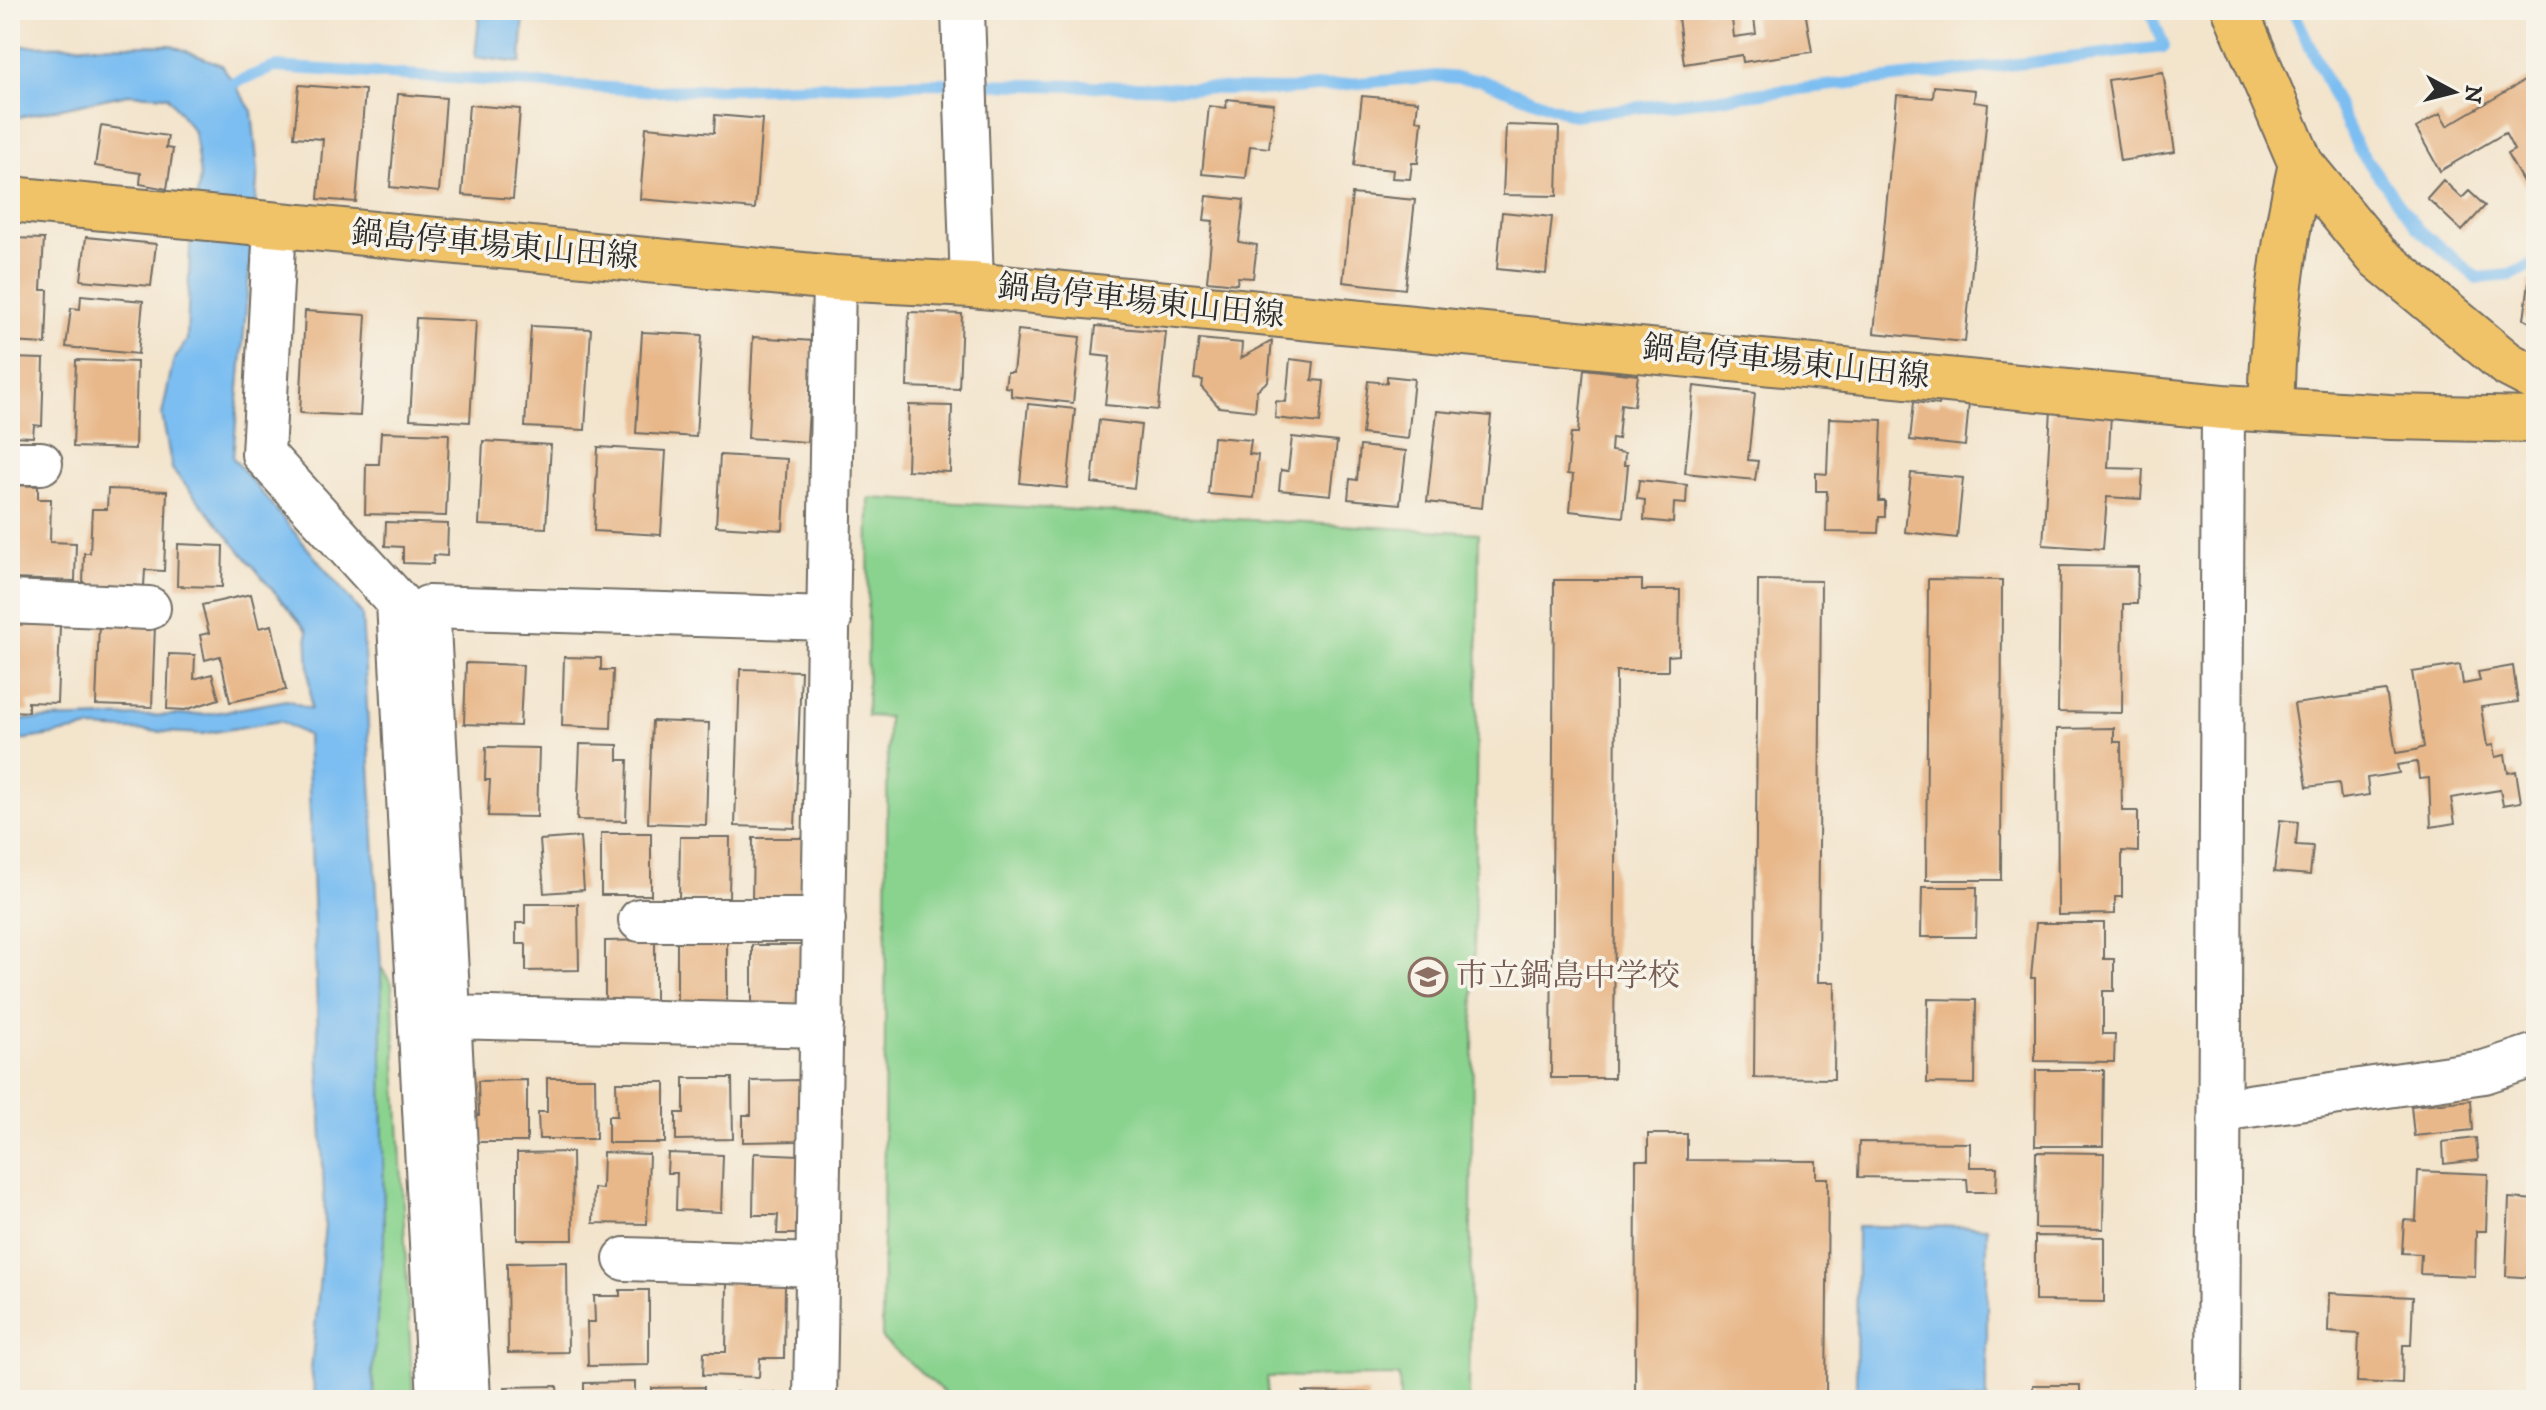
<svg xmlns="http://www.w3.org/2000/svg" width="2546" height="1410" font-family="'IM FELL DW Pica','Noto Serif JP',serif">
<rect width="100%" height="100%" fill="#f7f3e8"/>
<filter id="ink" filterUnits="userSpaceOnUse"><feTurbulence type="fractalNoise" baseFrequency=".0125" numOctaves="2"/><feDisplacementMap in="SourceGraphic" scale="16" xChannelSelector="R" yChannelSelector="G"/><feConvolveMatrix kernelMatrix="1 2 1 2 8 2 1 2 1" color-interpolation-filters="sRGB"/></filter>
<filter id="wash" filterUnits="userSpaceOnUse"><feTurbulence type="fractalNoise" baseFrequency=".006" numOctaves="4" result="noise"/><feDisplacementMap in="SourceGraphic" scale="32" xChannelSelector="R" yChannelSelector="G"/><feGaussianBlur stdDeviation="1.8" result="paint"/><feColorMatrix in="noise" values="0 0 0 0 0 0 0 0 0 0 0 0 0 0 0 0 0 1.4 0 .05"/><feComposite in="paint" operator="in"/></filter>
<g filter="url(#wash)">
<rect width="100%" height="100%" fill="#f3e4cc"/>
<!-- green -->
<path fill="#8ad38f" stroke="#5a7f5d" stroke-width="2" d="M869,498L1479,533L1469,1400H1400L1399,1376L1267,1377V1400H953L882,1339L888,717L867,716Z
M381,967L392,984L413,1400H375L372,1373L384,1240Z"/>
<!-- water -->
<path fill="#7cbef1" stroke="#54748e" stroke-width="2" d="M480,10H524L521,63L475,57Z
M171,45L222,65L252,111L258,170L233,458L362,614L381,967L384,1240L372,1373L375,1400H316L311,1370L325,1224L307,735L280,721L202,734L92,728L10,742V720L209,714L287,700L311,709L307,631L172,469L162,415L173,362L187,340L190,246L200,176L194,132L167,96L128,94L10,119V46Z
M1857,1226L1987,1227V1400H1856Z"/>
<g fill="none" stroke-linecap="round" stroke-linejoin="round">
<!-- stream -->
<path stroke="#7cbef1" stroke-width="12" d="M2293,10L2358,148L2417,228L2477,278L2510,275L2536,263
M220,88L275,67L658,91L934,83L1282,90L1437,76L1481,80L1573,115L2164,47L2150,10"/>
</g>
<g id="blocks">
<!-- building -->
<path fill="#e8b88a" d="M1677,10H1731L1734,37L1756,34L1753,10H1805L1812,52L1743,62L1742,55L1684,64Z
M2163,72L2175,152L2120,161L2108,80Z
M2536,74V204L2507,154L2514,150L2505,133L2440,171L2416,128L2440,114L2447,126Z
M299,85L365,90L356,202L318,199L323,139L294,137Z
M1934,86L1975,90L1974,102L1988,104L1965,342L1874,333L1897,95L1933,98Z
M398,94L446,98L439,192L390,187Z
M1362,96L1418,101L1416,120L1422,121L1418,163H1412L1410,179L1392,178L1393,170L1354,166Z
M1227,99L1274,104L1269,148L1250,146L1246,178L1202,174L1209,106L1226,108Z
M469,105L520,109L513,199L462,195Z
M715,115L762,119L755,209L640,199L646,127L714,133Z
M1506,125L1559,127L1557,196L1503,195Z
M101,126L168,136L166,148L173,149L167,189L140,184L141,173L95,166Z
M2443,180L2462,198L2469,191L2485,206L2462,231L2427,198Z
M1352,194L1415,200L1405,289L1343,282Z
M1207,196L1244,200L1239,242L1257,245L1253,278L1238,277L1237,284L1207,281L1213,221L1204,220Z
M1502,212L1552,217L1546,274L1497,269Z
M86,237L156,244L151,286L81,280Z
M10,238L44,239L41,290H48L46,344L10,342Z
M2536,280V326L2524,319L2529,282Z
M81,295L143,301L138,354L66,347L71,308L80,309Z
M305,311L366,315L360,416L300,413Z
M909,312L962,314L959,389L907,387Z
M416,318L476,321L470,422L410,419Z
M531,326L591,329L585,430L525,427Z
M1096,326L1166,332L1158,410L1105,405L1110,357L1093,355Z
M1018,330L1080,337L1073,403L1011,396V388L1005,387L1007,372H1013Z
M642,332L702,335L696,437L636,433Z
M753,337L813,341L807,442L748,438Z
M1199,339L1242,343L1241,358L1272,341L1268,381L1257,390L1255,411L1219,407L1202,388L1203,380L1194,379Z
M10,358L44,359L42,426L34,425L33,437L10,436Z
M1290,359L1314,362L1312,380L1324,381L1320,423L1275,418L1276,401L1286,402Z
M76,360L137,362L135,449L73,447Z
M1584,369L1638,375L1634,406L1621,404L1618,439L1612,438L1611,451L1625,453L1624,465H1628L1623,517L1570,511L1573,475L1567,474L1571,433H1578Z
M1387,376L1414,379L1408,439L1362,434L1368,381L1387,383Z
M1694,386L1755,393L1748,460L1758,461L1755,480L1685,473Z
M1940,400L1969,403L1965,446L1910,440L1914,402L1939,405Z
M1028,404L1075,409L1067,488L1020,483Z
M909,405L952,406L950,472L907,470Z
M2051,410L2111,414L2108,468L2143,469L2141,499L2107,497L2103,549L2043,545Z
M1437,411L1491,416L1482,508L1427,502Z
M1829,418L1882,420L1879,501H1885V517H1879L1878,533L1826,532L1827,491H1816V473L1827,474Z
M1099,420L1141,425L1134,488L1092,483Z
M381,432L449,434L446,516L365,514L366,464H379Z
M1213,437L1251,440L1249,454L1258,455L1254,498L1208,494Z
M1292,437L1337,442L1331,495L1279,490L1281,470L1288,471Z
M483,441L551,445L546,528L479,525Z
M1360,446L1406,451L1400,504L1348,499L1350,479L1357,480Z
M598,447L666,451L661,535L594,531Z
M720,455L787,459L783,530L716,526Z
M1911,473L1963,478L1957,538L1905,532Z
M1639,480L1687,485L1686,504L1674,503L1673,523L1644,520L1645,500L1637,499Z
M10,485L38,486V499H51L50,542L76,543L75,581L10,579Z
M108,489L167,491L164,571L145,570L144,586L83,584L84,553H90L92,509H107Z
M386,522L448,524L447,556L434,555L433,564L403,563V547L385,546Z
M178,544L223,546L222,587L177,586Z
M2060,566L2138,567L2137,604H2123L2122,713L2058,712Z
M1928,579L2002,580L2001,880H1926Z
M1554,580H1642V590H1680L1679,655L1668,656V671H1616L1614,1078H1551Z
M1758,580L1821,581L1818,982H1835L1834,1079L1754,1078Z
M251,594L259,628L272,625L286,690L230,702L220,656L205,660L200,635L209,633L202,605Z
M99,623L155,625L152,707L96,705Z
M10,624L60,625L57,703L28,702V712L10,711Z
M169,654L195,655L194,679L212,674L219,699L185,710L167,709Z
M564,657L601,658V670H613L611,728L562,726Z
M466,663L523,665L520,726L464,724Z
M2460,665L2463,684L2480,681L2478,672L2513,666L2518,702L2481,707L2487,746L2493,745L2495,757L2505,755L2508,773L2516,771L2521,802L2503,805L2500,790L2451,798L2455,823L2431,827L2429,778L2419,779L2417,762L2397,765L2399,773L2367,778L2369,795L2341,799L2339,783L2307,787L2294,704L2386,691L2396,753L2415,750L2424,747L2412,672Z
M740,669L801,671L795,828L735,826Z
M652,721L709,723L706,825L648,823Z
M2114,728V742H2121L2122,811H2138V852L2122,851V897H2115V914L2058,915L2057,729Z
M580,744L618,745V760H628L626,821L577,820Z
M486,747L539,748L537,817L488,816L490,780H485Z
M2280,820L2298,822L2296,845L2313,846L2310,875L2274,872Z
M601,833H651V895H601Z
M580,837L584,890L544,893L540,840Z
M680,837H730L729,899H679Z
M753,838H803L802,900H752Z
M1922,887H1977L1976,937H1921Z
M525,904H578L579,970L526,971V944H516V923H525Z
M2036,923H2104V959H2114V991H2103V1034H2115L2114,1062L2035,1061V978H2031Z
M655,940V1003H605V941Z
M677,942H727V1004H677Z
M752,945H802V1007L752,1006Z
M1928,999L1976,1000L1975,1084L1927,1083Z
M2036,1070H2104L2103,1146H2035Z
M547,1078H595L596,1139H539L538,1112H547Z
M684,1078H732L733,1139L676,1140V1113H684Z
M527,1080V1142H471L470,1115H479L478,1081Z
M799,1080L800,1141L743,1142V1115H751V1081Z
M616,1082H665V1143H608V1116H617Z
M2471,1100L2473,1130L2414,1136L2411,1106Z
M1648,1134H1687V1160L1816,1161V1178H1828L1826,1400H1635L1636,1160H1648Z
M2476,1138L2478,1160L2444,1164L2443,1142Z
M1859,1142L1970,1143V1167H1997L1996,1192H1968L1967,1179L1858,1177Z
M572,1152L573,1240H517V1153Z
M603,1152L649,1154L647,1224L593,1223L594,1188L602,1189Z
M2036,1152L2104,1153L2103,1229L2035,1228Z
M668,1153L723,1155L721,1212L676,1210L677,1173H667Z
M754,1153L799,1155L796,1234H777L778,1215H753Z
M2418,1171L2488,1174L2486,1231H2476L2475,1276L2420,1274L2421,1254L2402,1253L2404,1220L2416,1221Z
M2509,1198L2536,1200V1278L2506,1276Z
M2035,1236L2104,1237V1302L2035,1301Z
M567,1262L568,1352L508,1353L507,1263Z
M727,1283L785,1284L784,1358H760L759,1377L703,1375L704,1352H726Z
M620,1290H649V1365L588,1366L587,1322H595L594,1296H620Z
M2329,1293L2413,1297L2411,1345H2403L2402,1384L2357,1382L2359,1334L2328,1332Z
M2533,1353L2536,1400H2526L2527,1391L2532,1392Z
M635,1382V1400H584V1383Z
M2033,1385H2080V1400H2033Z
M557,1386L558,1400H506L505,1387Z
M704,1387V1400H652V1388Z
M737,1392L775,1393V1400H736Z
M1303,1392L1368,1393V1400H1303Z"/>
</g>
</g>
<g filter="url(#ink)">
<use href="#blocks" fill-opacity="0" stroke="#716c63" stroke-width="2"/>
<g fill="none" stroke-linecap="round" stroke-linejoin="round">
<!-- minor casing -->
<g stroke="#716c63" stroke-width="46">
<path id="minor" d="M963,10L972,285
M275,225L263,454L398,602L439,1400
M10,463H41
M10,602L149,608
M640,920H824
M450,1017L822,1026
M2221,1110L2484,1072L2536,1055
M625,1259L818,1265
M469,1400L428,607L830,619
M815,1400L834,278
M2218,1400L2223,407"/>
</g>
<!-- major casing -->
<g stroke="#716c63" stroke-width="48">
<path id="major" d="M2235,10L2301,164L2377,256L2507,364L2536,379
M10,199L834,278L972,285L2223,407L2390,417L2536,420
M2271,410C2273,326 2282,246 2301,164"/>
</g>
<!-- minor -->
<use href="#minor" stroke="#fff" stroke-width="42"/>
<!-- major -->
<use href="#major" stroke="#f1c369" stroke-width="44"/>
</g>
</g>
<!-- icons -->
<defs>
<g id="school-ring" transform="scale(2)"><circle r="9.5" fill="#f7f3e8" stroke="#8d6e63" stroke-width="1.5"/><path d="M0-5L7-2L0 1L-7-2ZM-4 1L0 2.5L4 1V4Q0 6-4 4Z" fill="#8d6e63"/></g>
</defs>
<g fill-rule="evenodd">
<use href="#school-ring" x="1428" y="977"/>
</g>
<g text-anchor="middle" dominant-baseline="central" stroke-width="7" stroke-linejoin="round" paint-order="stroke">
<!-- street labels -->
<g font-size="32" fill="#2b2b2b" stroke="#f7f3e8">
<text transform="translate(495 246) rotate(5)">鍋島停車場東山田線</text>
<text transform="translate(1141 302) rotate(6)">鍋島停車場東山田線</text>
<text transform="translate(1786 363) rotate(6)">鍋島停車場東山田線</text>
</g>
<!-- education labels -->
<g font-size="32" fill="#785e54" stroke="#f7f3e8" text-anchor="start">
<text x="1456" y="977">市立鍋島中学校</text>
</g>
</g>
<!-- margin -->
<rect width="2546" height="1410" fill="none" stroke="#f7f3e8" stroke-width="40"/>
<!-- north arrow -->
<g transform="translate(2454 92) rotate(97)" stroke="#f7f3e8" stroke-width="6" paint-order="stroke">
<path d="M0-6L14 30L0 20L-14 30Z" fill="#2b2b2b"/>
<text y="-12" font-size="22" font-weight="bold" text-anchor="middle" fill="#2b2b2b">N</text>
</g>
</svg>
